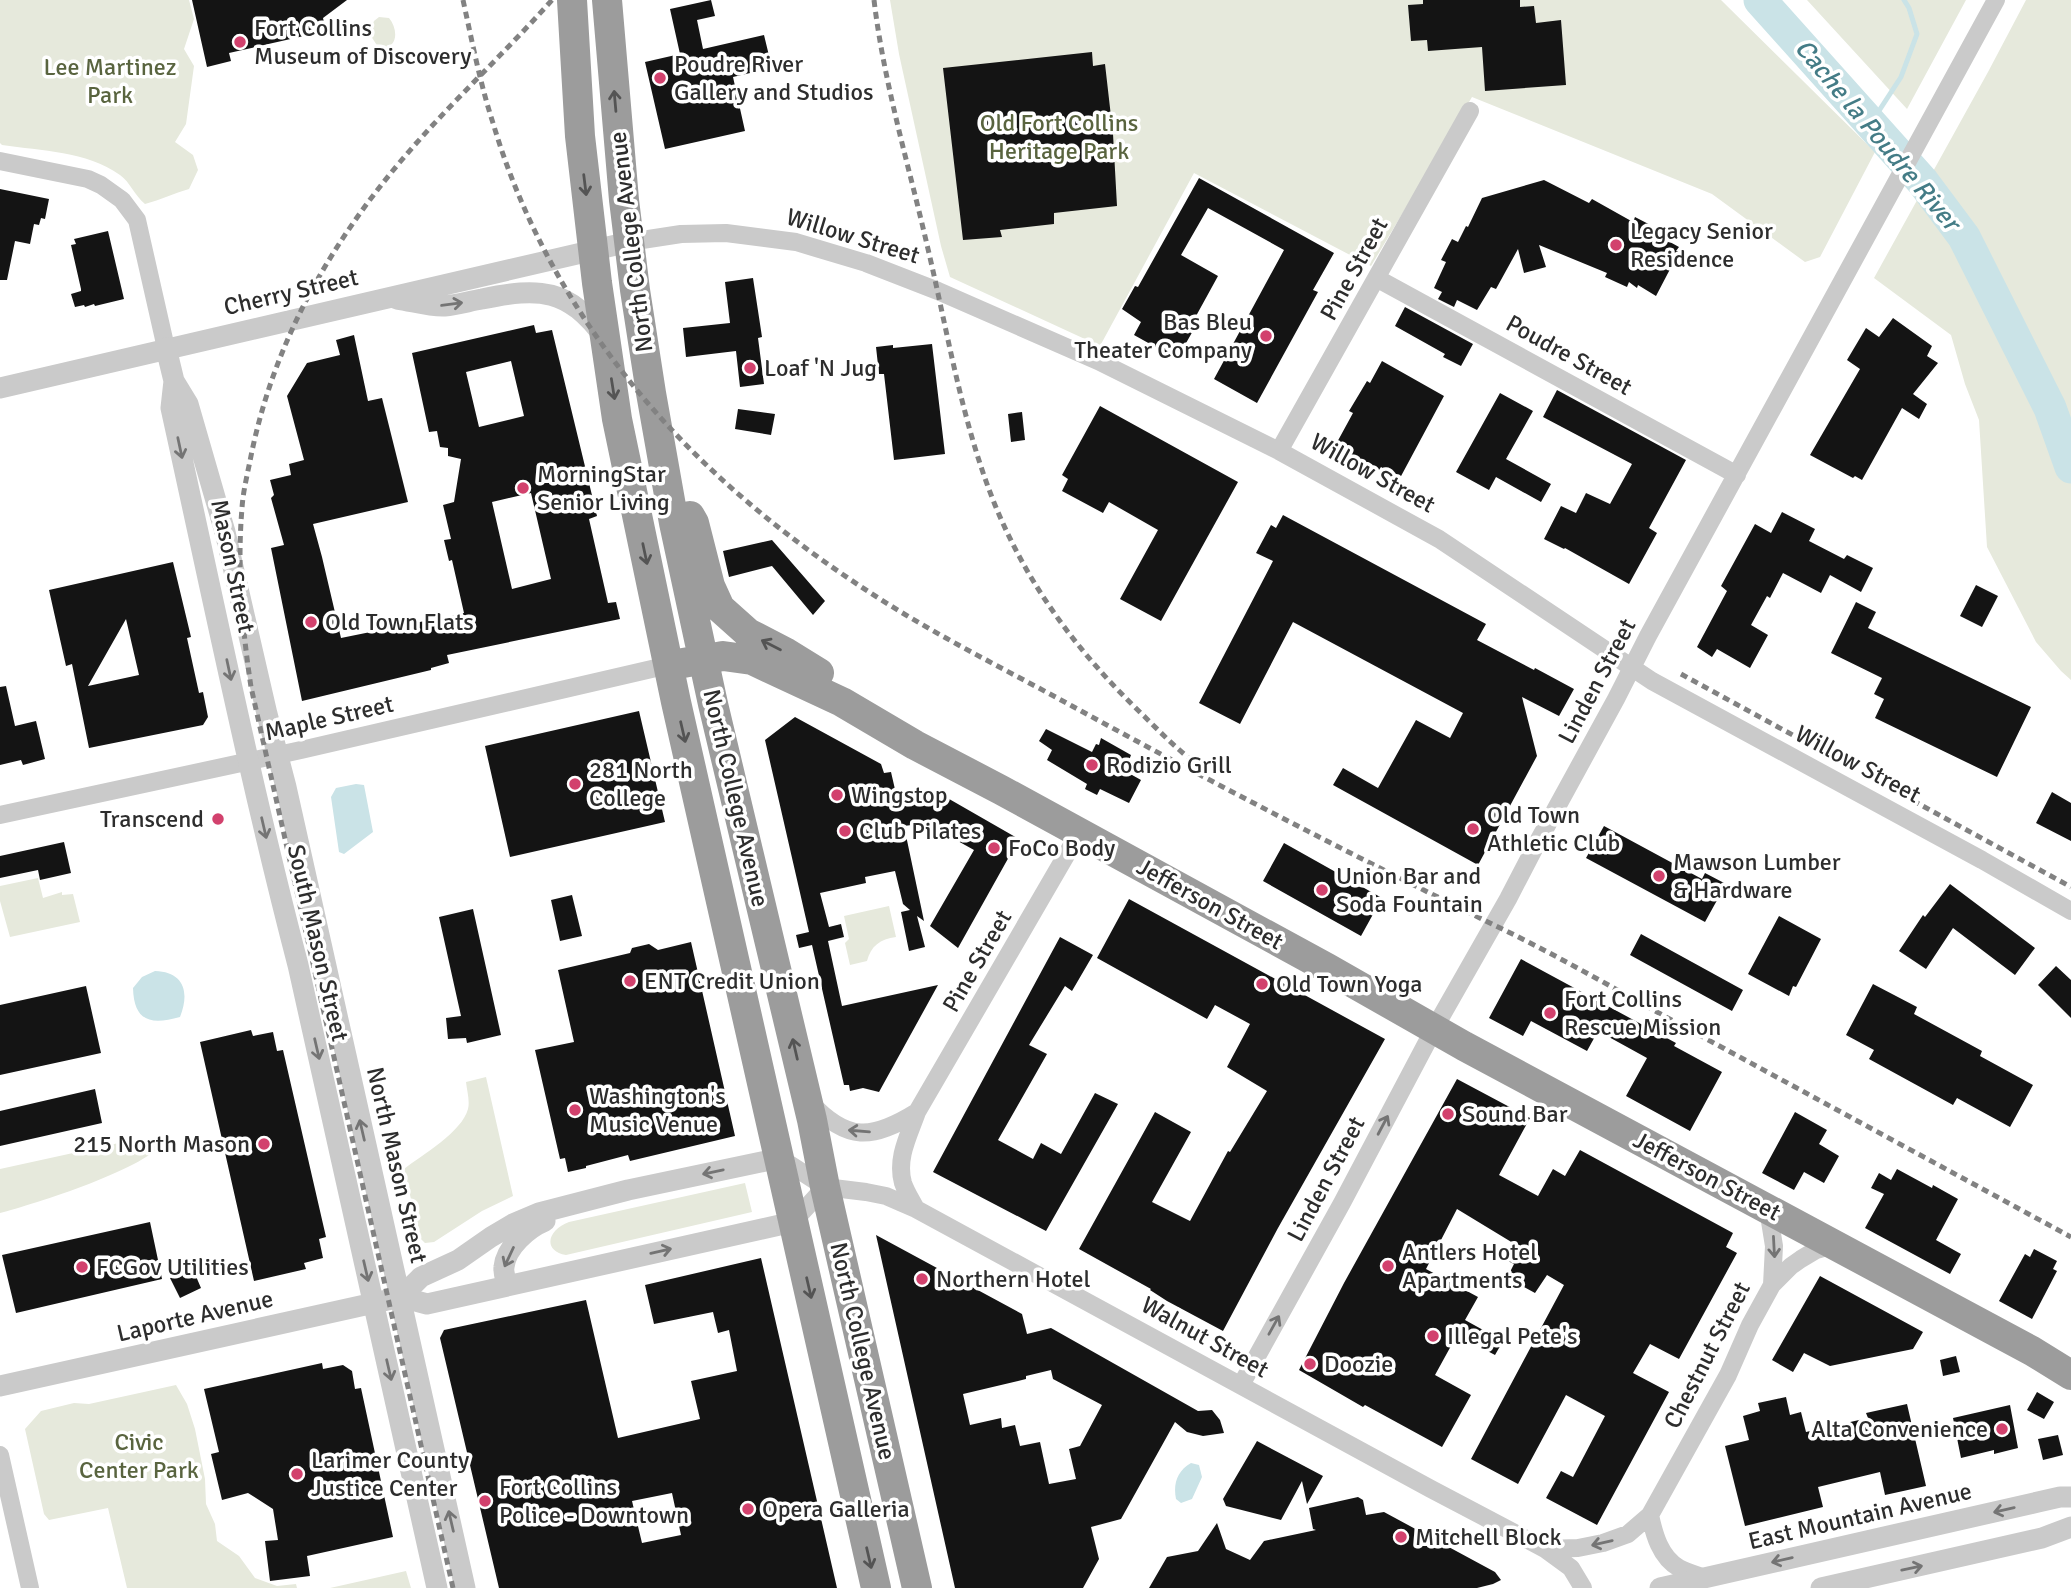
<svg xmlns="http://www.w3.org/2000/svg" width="2071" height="1588" font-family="Signika,sans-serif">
<rect width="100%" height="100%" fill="#fff"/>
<!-- green -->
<path fill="#e6e9dc" d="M0,0H189L194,19L184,49L194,66L186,124L175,142L193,155L198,170L189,189C174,193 161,200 145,204C135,196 130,182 120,175C86,151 42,151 2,145L0,143Z
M890,0H1721L1875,152L1820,257L1805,262L1712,194L1472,97L1371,266L1194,173L1100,346L950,277L941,246L899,54Z
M1807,0H1966L1907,109Z
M2026,0H2071V680L2061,671L2036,642L1987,547L1979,420L1965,384L1951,335L1874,278L1988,72Z
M379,17L389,18C399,30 398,51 378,47L369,33L374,21Z
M38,878L43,898L62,892V895L73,894L80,922L10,937L0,901V886Z
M889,906L896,937C880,939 871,946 867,961L850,965L845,943L849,939L844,916Z
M486,1077L513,1196L482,1211L434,1242L425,1243L420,1238L404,1169C422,1155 462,1132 468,1109C470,1101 467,1091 466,1082Z
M153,1138L165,1140C152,1167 32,1205 0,1213V1169L137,1139V1140Z
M745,1183L752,1212L566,1255C541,1250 549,1229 569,1222Z
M176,1385L187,1404L195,1429L205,1479L206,1504L215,1524L217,1541L239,1556L255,1578L277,1586L296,1584L297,1588H127L108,1508L49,1520L44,1514L25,1429L41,1411L74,1403L89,1404Z
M406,1571L411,1588H330Z"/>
<!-- water -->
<path fill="#cae3e7" d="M356,784L364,785L373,832L344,854L339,852L331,797L336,788Z
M155,971C184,972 190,992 180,1017C151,1025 134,1022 133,988L142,977Z
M1191,1463L1199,1465L1202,1477L1192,1499L1181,1503L1176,1499C1173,1484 1177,1471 1191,1463Z"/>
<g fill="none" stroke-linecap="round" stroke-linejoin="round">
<!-- stream -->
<path stroke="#cae3e7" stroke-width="5" d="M1871,123L1901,77L1917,34L1909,8L1904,0"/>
<!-- river -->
<path stroke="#cae3e7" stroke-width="33" d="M1760,0L1923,182L1964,237L2050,408L2071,467"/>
</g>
<!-- building -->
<path fill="#141414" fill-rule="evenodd" d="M192,0H347L323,18L326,31L229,53L231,61L207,67Z
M711,0L715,16L697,20L703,49L764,35L772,68L733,77L745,131L665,149L645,62L680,54L670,9Z
M1423,0H1520V7L1534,6L1536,23L1561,20L1566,85L1485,91L1482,47L1428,51L1427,40L1411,41L1408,5L1423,4Z
M1092,52L1093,66L1105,64L1113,134L1117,206L1054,213V224L1000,230L1002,237L963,240L943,68Z
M1199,178L1334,253L1313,290L1318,292L1257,403L1214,379L1284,250L1208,208L1181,255L1218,276L1190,327L1194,329L1177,359L1134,335L1141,322L1122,309L1135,286L1138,287Z
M1544,180L1589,203L1592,199L1633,222L1635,217L1662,231L1659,236L1679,247L1676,251L1679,252L1656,296L1638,285L1637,288L1629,282L1627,287L1605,277L1607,273L1539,245L1546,267L1524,273L1518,249L1496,289L1491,287L1477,310L1457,300L1454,307L1438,299L1442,292L1434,288L1446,262L1441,260L1452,239L1458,242L1466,226L1468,227L1482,198Z
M0,189L49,199L45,219L41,218L39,225L34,224L30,244L15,241L7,280H0Z
M108,231L124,299L95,306L94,304L85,307L84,305L75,307L71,294L81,291V289L71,245L76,244L74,239Z
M753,278L762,337L758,338L764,384L740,387L736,351L686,357L683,328L730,323L725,282Z
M1405,307L1473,344L1461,366L1443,357L1445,354L1395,326Z
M1893,318L1932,346L1927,356L1938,363L1913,394L1927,404L1919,419L1902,408L1862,480L1855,476L1853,478L1810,455L1860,369L1847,360L1866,328L1879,337Z
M534,325L536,333L552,330L597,516L589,519L608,603L616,602L620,619L447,655L449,663L431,668V670L302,701L271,548L284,545L271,498L274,495L270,480L291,475L289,464L304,460L287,396L307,363L340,355L336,340L354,335L368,401L382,398L408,502L313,524L322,557L341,638L464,613L452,560L449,561L444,540L451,539L443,505L454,502L461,459L448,456V448L440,447L437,431L429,432L412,353ZM511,361L524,416L479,427L466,372ZM531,493L551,579L512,589L492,502Z
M932,344L945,454L894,460L884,374H879L876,347L893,345V348Z
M1382,361L1444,396L1400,478L1381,467L1379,470L1335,446L1353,413L1349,411L1367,381L1370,383Z
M1557,390L1686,460L1649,528L1657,533L1629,584L1565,548L1564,549L1544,539L1561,506L1576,513L1586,493L1610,504L1632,464L1543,417Z
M1500,393L1533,411L1506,459L1551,484L1541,502L1496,477L1489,490L1456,472Z
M1100,406L1238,482L1161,621L1120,599L1158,530L1109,502L1103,513L1062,491L1068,479L1062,475Z
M738,409L775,414L771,435L735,429Z
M1022,412L1025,440L1011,442L1008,414Z
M1782,512L1815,529L1809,541L1844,559L1847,555L1873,568L1861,592L1830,575L1821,593L1783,573L1770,598L1767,596L1751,625L1768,635L1750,668L1717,649L1712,657L1697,647L1727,591L1721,586L1755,524L1771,533Z
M1283,515L1486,624L1477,640L1534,670L1535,668L1574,689L1559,716L1522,697L1537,756L1478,865L1333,785L1343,768L1378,788L1416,720L1450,738L1463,713L1293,622L1240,724L1199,703L1273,561L1256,553L1271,525L1276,528Z
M772,540L825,601L813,615L772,566L729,577L723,551Z
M173,562L191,637L187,638L199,693L203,692L208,717L203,725L89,748L72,664L66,666L49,590ZM126,619L139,675L88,686Z
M1976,585L1998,596L1982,627L1960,616Z
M1856,602L1876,612L1868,628L2031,707L1997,777L1875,718L1884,699L1874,694L1882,678L1831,653Z
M6,686L15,726L36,721L45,759L23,765L21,760L0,765V687Z
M639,711L665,822L510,857L485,746Z
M795,717L881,764L884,773L891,772L897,798L930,788L1019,839L958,948L930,926L974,850L938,830L935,822L904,826L924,921L917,916L925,947L909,951L901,912L910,910L903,904L895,871L865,877L866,883L820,893L829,927L841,924L844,937L828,941L842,1006L938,985L879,1092L863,1088L850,1091L849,1085H844L812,945L799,948L796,935L809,932L765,740Z
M1046,729L1092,752L1096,744L1099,745L1101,738L1131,755L1125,771L1141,780L1129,803L1100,789L1097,795L1085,789L1087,784L1047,760L1052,750L1039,741Z
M2052,792L2071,803V841L2036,823Z
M1604,826L1702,879L1705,873L1726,884L1705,922L1586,858Z
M64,842L71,873L40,880L38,870L0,878V856Z
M1284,843L1382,898L1361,936L1263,881Z
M1950,884L2035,948L2015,975L1953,928L1926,969L1899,951L1923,915L1925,917Z
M572,895L582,936L560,941L551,900Z
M1129,899L1385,1039L1278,1228L1223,1331L1167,1301L1150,1290L1151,1289L1079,1249L1155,1112L1191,1132L1152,1202L1190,1221L1228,1151L1230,1152L1267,1091L1227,1067L1250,1024L1215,1005L1207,1019L1097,958Z
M473,909L501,1035L467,1043L466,1038L448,1039L446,1018L461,1016L439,917Z
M1779,916L1821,939L1796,987L1793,986L1789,996L1748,974Z
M1641,934L1743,990L1732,1011L1630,955Z
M1060,937L1093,955L1072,991L1065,986L1029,1045L1047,1054L998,1140L1033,1159L1041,1143L1061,1154L1095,1093L1118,1104L1046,1231L933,1172Z
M691,942L735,1136L630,1161L628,1155L586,1166V1168L568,1172L565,1158L560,1159L535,1050L574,1042L558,970L630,953L632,948L649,944L658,950Z
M1521,959L1676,1043L1674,1046L1722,1072L1690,1131L1626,1096L1647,1058L1598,1031L1587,1051L1531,1021L1523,1036L1489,1018Z
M2056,966L2071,980V1018L2038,985Z
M1873,984L1917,1007L1914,1014L1982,1051L1980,1056L2033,1085L2010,1127L1957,1098L1953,1105L1869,1059L1874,1050L1846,1035Z
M86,986L101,1053L0,1075V1005Z
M251,1030L253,1036L273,1032L277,1051L283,1050L326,1237L319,1239L323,1258L304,1263L306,1269L254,1281L200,1042Z
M1457,1079L1530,1118L1499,1175L1538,1196L1553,1169L1565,1176L1580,1150L1733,1233L1726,1247L1737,1253L1679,1359L1650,1344L1633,1373L1669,1392L1597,1525L1546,1498L1561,1471L1573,1477L1605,1416L1566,1395L1518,1484L1471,1459L1564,1285L1547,1275L1535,1293L1507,1278L1514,1264L1504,1259L1513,1243L1457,1209L1426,1269L1478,1297L1465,1320L1503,1341L1495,1355L1457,1335L1435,1375L1471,1395L1442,1447L1365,1405L1363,1407L1299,1370L1344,1283Z
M95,1089L102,1123L0,1146V1111Z
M1795,1112L1827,1130L1819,1144L1839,1156L1824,1183L1804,1172L1794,1190L1762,1173Z
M1897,1169L1932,1188L1933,1185L1958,1199L1936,1240L1961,1254L1950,1274L1865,1228L1884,1194L1871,1188L1879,1173L1891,1180Z
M150,1222L162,1279L16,1313L2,1255Z
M876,1235L1022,1314L1027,1334L1051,1328L1198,1411L1212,1410L1220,1420L1224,1433L1203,1436L1187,1432L1175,1422L1121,1519L1091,1527L1099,1559L1083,1588H955ZM1051,1370L1053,1379L1102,1405L1080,1446L1069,1449L1076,1479L1049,1484L1040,1442L1020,1446L1015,1425L1002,1428L1001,1418L970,1425L963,1394L1026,1379V1376Z
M2034,1249L2057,1261L2053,1269L2057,1271L2032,1319L1999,1301L2025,1254L2030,1257Z
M761,1258L837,1588H499L440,1338L444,1330L586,1300L618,1438L700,1419L691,1381L737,1371L729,1330L718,1333L713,1312L654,1324L645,1285ZM672,1493L681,1535L642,1543L632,1501Z
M192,1267L201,1288L180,1298L170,1278Z
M1820,1276L1923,1332L1913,1349L1830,1366L1804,1353L1793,1372L1772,1360Z
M1956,1356L1960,1372L1943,1376L1940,1360Z
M322,1363L323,1369L343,1365L352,1371L355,1389L361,1388L393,1537L307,1556L310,1576L270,1581L265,1541L278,1540L273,1509L248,1493L222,1500L211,1454L219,1452L204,1389Z
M2037,1392L2054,1402L2044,1419L2027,1410Z
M1786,1397L1790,1415L1801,1412L1806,1432L1868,1418L1866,1413L1907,1404L1926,1486L1885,1495L1880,1472L1818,1487L1823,1507L1745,1526L1725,1446L1749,1440L1743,1416L1760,1411L1758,1403Z
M2010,1405L2018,1448L1994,1454V1450L1961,1458L1953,1418Z
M2058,1435L2063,1455L2043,1460L2038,1439Z
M1257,1441L1323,1476L1307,1504L1302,1481L1281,1520L1226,1506L1223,1499Z
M1358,1497L1363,1500L1366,1515L1384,1512L1495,1572L1501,1580L1493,1584L1477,1588H1149L1167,1557L1198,1551L1217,1523L1226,1549L1250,1560L1264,1541L1316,1530L1313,1529L1309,1508Z"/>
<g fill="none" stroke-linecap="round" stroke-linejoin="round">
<!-- minor -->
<path stroke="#cacaca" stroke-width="18" d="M0,161L88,179L101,185L122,200L137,220L166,348
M629,242L681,234L726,233L796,242L866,263L938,291L1098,361L1279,451L1439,539L1652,681L1982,860L2071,911
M1378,279L1737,475
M1279,451L1470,111
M0,815L301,750L669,665
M810,1102C847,1142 872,1140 917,1112
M780,1158L825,1187L866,1192L886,1196L916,1209L1431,1489L1545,1549L1571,1568L1583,1588
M916,1209C912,1201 906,1192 903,1183C896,1158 909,1135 917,1112L1079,833
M1768,1209L1774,1246L1772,1285
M793,1222L825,1187
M1241,1385L1342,1203L1434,1029L1508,899L1535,847L1616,699L1648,636L1996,0
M0,1455L30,1588
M1650,1515C1654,1534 1660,1557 1679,1568C1686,1572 1697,1575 1705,1578
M1545,1549L1578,1548L1603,1543L1628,1534L1650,1515L1728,1375L1750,1325L1772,1285L1791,1266L1801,1259L1816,1250L1834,1245"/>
<!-- tertiary -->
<path stroke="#cacaca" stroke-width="21" d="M397,299C412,301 430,307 445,306C457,305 470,301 482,299C540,287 568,288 605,338
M166,348L174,381L188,404L225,532L267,714L286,787L465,1588
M174,381L171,408C212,594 250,781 298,965L437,1588
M0,388L629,242
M507,1285C506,1280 503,1272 504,1267C506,1247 528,1228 545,1221
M401,1297L421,1277L458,1260L491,1237L513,1224L539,1213L628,1190L780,1158
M0,1386L401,1297L427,1304L793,1222
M1660,1588L2038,1502L2060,1497H2071
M1821,1588L2042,1538L2071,1527"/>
<!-- trunk -->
<path stroke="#9c9c9c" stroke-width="30" d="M572,0L580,136L597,283L617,419L676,702L876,1588
M607,0L624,200L635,290L651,393L674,523L713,704L812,1120L825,1187L917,1588
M690,516L694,523L710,586L720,608L748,633L785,652L819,673
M683,663L723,656L752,660L842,702L915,745L1001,790L1327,968L1464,1046L2032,1351L2071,1375"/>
<!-- rail -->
<path stroke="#828282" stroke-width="5" stroke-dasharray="7 5" stroke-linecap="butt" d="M463,0C472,41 480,83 493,123C524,228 580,325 652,408C711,476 784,536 860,586C927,631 1001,667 1072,706C1211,782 1352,855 1494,925C1561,957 1625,995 1690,1030C1817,1099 1944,1168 2071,1237
M874,0C884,84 909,166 928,249C948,334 962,423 995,505C1029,588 1080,655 1144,716C1163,735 1181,753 1203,769
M1681,674L2071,887
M453,1588L251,687C242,627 237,568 242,508C243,492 247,476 250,461C272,347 326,250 400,162C448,105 503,55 552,0"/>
</g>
<!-- one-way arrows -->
<defs><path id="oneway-shaft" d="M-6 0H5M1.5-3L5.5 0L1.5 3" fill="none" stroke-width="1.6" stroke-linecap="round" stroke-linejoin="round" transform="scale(1.75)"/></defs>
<g stroke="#545454">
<use href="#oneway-shaft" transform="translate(615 101) rotate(-95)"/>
<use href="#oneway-shaft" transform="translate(585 185) rotate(83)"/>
<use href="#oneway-shaft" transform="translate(613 389) rotate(81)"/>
<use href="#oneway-shaft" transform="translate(645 554) rotate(78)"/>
<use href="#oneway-shaft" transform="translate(771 645) rotate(-153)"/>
<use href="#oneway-shaft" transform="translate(683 732) rotate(77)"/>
<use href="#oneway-shaft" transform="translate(795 1049) rotate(-103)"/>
<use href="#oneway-shaft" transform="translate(809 1288) rotate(77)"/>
<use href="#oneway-shaft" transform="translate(869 1558) rotate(77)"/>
</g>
<g stroke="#747474">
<use href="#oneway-shaft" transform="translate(452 304) rotate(-8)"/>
<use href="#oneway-shaft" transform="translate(180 448) rotate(78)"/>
<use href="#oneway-shaft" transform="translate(229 670) rotate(78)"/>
<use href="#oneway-shaft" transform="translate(264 828) rotate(77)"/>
<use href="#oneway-shaft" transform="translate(317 1049) rotate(77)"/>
<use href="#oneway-shaft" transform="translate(1383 1125) rotate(-62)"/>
<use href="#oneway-shaft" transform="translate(362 1130) rotate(-103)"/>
<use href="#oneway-shaft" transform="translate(859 1131) rotate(-175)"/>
<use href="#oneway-shaft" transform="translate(713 1172) rotate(168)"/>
<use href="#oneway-shaft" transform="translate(1774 1247) rotate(87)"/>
<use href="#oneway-shaft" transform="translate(661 1251) rotate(-13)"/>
<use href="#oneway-shaft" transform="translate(509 1257) rotate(115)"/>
<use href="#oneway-shaft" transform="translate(366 1271) rotate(77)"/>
<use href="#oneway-shaft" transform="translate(1274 1325) rotate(-61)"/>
<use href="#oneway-shaft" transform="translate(389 1370) rotate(77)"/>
<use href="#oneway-shaft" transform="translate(2004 1510) rotate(167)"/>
<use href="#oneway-shaft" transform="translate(451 1521) rotate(-103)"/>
<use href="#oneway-shaft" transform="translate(1602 1543) rotate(167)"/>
<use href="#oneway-shaft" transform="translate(1782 1560) rotate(167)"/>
<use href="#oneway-shaft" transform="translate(1912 1568) rotate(-12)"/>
</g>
<!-- markers -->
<g fill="#d2416d" stroke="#fff" stroke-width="2.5">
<circle cx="240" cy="42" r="7"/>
<circle cx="660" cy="78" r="7"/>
<circle cx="1616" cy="245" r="7"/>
<circle cx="1266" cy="336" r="7"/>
<circle cx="750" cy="368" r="7"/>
<circle cx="523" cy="488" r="7"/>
<circle cx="311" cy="622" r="7"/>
<circle cx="1092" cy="765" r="7"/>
<circle cx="575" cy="784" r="7"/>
<circle cx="837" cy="795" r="7"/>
<circle cx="218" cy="819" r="7"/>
<circle cx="1473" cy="829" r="7"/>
<circle cx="845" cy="831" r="7"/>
<circle cx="994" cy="848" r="7"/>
<circle cx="1659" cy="876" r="7"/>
<circle cx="1322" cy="890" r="7"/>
<circle cx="630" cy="981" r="7"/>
<circle cx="1262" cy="984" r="7"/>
<circle cx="1550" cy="1013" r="7"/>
<circle cx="575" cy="1110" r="7"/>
<circle cx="1448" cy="1114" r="7"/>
<circle cx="264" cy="1144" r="7"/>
<circle cx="1388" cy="1266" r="7"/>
<circle cx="82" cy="1267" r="7"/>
<circle cx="922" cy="1279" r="7"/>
<circle cx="1433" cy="1336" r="7"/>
<circle cx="1310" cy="1364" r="7"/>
<circle cx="2002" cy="1429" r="7"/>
<circle cx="297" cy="1474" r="7"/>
<circle cx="485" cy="1501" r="7"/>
<circle cx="748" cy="1509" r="7"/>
<circle cx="1401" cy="1537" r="7"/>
</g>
<g text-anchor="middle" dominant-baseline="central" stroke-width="7" stroke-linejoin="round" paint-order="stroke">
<!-- poi labels -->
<g font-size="24" fill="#2d2d2d" stroke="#fff" text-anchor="start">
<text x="254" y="28">Fort Collins<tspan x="254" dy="28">Museum of Discovery</tspan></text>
<text x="674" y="64">Poudre River<tspan x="674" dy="28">Gallery and Studios</tspan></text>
<text x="1630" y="231">Legacy Senior<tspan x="1630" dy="28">Residence</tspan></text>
<text x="1252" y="322" text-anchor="end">Bas Bleu<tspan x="1252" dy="28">Theater Company</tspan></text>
<text x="764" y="368">Loaf 'N Jug</text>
<text x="537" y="474">MorningStar<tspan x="537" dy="28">Senior Living</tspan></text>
<text x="325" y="622">Old Town Flats</text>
<text x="1106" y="765">Rodizio Grill</text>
<text x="589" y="770">281 North<tspan x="589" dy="28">College</tspan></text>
<text x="851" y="795">Wingstop</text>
<text x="1487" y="815">Old Town<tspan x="1487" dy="28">Athletic Club</tspan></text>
<text x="204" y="819" text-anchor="end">Transcend</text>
<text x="859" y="831">Club Pilates</text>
<text x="1008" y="848">FoCo Body</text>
<text x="1673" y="862">Mawson Lumber<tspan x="1673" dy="28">&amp; Hardware</tspan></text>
<text x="1336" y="876">Union Bar and<tspan x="1336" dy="28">Soda Fountain</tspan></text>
<text x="644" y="981">ENT Credit Union</text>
<text x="1276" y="984">Old Town Yoga</text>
<text x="1564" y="999">Fort Collins<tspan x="1564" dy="28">Rescue Mission</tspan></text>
<text x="589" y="1096">Washington's<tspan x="589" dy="28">Music Venue</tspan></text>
<text x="1462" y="1114">Sound Bar</text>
<text x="250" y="1144" text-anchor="end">215 North Mason</text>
<text x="1402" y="1252">Antlers Hotel<tspan x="1402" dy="28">Apartments</tspan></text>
<text x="96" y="1267">FCGov Utilities</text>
<text x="936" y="1279">Northern Hotel</text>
<text x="1447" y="1336">Illegal Pete's</text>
<text x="1324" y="1364">Doozie</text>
<text x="1988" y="1429" text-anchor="end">Alta Convenience</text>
<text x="311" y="1460">Larimer County<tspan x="311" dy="28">Justice Center</tspan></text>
<text x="499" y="1487">Fort Collins<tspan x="499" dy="28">Police - Downtown</tspan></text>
<text x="762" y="1509">Opera Galleria</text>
<text x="1415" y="1537">Mitchell Block</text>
</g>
<!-- park labels -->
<g font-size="24" fill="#59643f" stroke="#fff">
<text x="110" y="67">Lee Martinez<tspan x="110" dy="28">Park</tspan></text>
<text x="1059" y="123">Old Fort Collins<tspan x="1059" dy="28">Heritage Park</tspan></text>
<text x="139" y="1442">Civic<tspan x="139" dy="28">Center Park</tspan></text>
</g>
<!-- street labels -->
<g font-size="24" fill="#2d2d2d" stroke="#fff">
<text transform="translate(853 236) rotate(17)">Willow Street</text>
<text transform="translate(631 242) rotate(-97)">North College Avenue</text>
<text transform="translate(1354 269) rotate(-61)">Pine Street</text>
<text transform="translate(291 292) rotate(-13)">Cherry Street</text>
<text transform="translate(1569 355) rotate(29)">Poudre Street</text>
<text transform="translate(1373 473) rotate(29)">Willow Street</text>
<text transform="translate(233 566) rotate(78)">Mason Street</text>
<text transform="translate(1597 681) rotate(-62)">Linden Street</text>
<text transform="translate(329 718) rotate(-13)">Maple Street</text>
<text transform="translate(1858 764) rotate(28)">Willow Street</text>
<text transform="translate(736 798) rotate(77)">North College Avenue</text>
<text transform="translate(1210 904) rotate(29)">Jefferson Street</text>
<text transform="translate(318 943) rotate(77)">South Mason Street</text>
<text transform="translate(977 961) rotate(-60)">Pine Street</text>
<text transform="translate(397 1165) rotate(77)">North Mason Street</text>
<text transform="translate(1707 1176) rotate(28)">Jefferson Street</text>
<text transform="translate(1326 1179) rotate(-62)">Linden Street</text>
<text transform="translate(195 1316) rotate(-13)">Laporte Avenue</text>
<text transform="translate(1205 1337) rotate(29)">Walnut Street</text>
<text transform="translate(863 1351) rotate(77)">North College Avenue</text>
<text transform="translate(1707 1355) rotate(-63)">Chestnut Street</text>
<text transform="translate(1860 1516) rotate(-13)">East Mountain Avenue</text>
</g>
<!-- water labels -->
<g font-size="26" font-style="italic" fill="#447c86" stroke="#fff">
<text transform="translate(1877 135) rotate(50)">Cache la Poudre River</text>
</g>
</g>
</svg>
